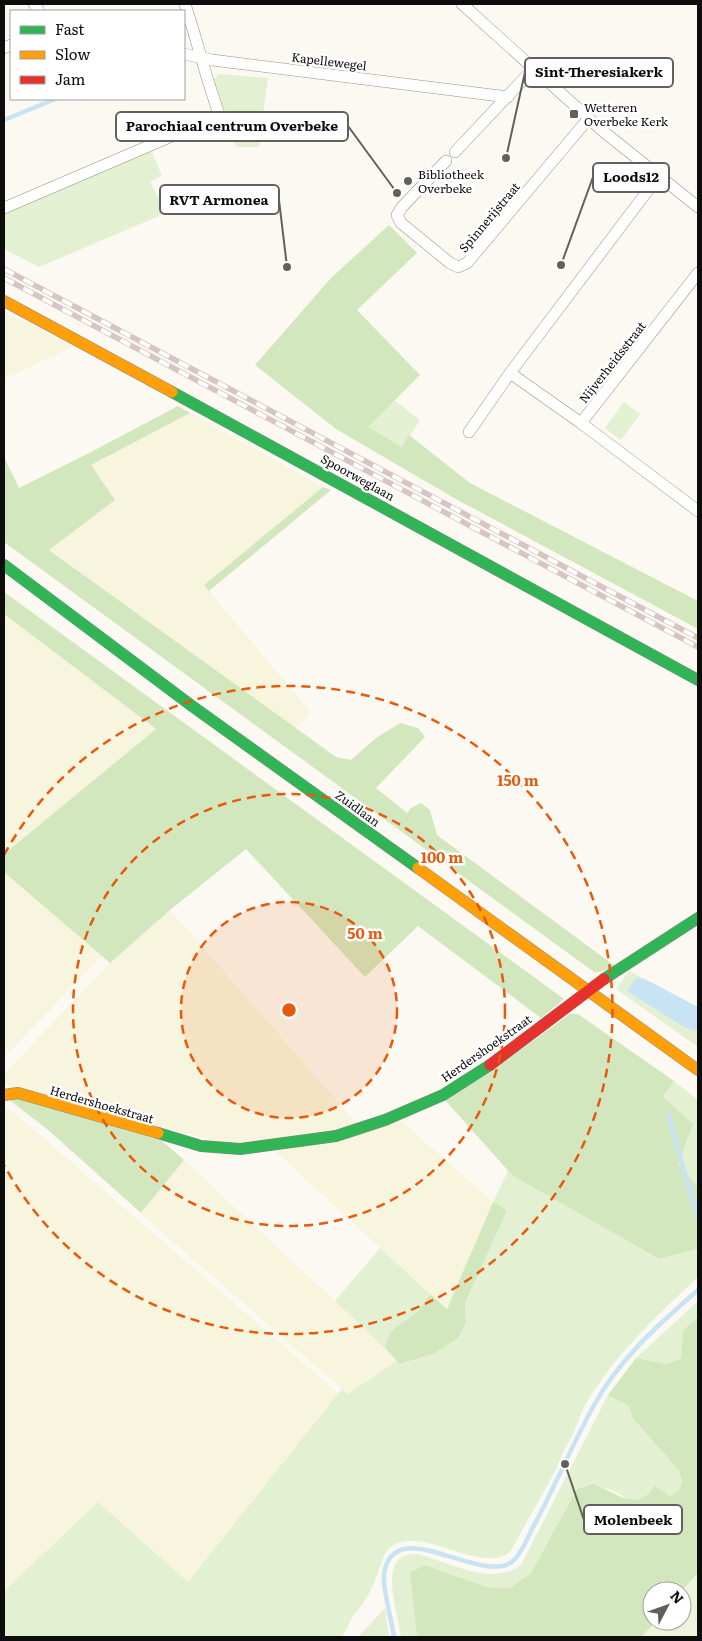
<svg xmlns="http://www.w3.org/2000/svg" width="702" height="1641" font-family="Literata,serif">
<rect width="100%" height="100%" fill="#fbf9f1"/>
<!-- farmland -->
<path fill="#f7f5dd" d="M4,311L73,347L4,379Z
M190,413L323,487L204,585L311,713L295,729L49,549L115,500L90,465Z
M4,614L156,729L4,854Z
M4,872L102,956L4,1057Z
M170,910L358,1125L230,1145L4,1085V1074L110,963Z
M4,1104L339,1394L188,1582L98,1502L4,1591Z
M399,1119L493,1202L447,1309L276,1152Z
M184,1160L398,1360L348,1394L141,1214Z"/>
<!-- green -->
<path fill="#e3f0d1" d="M219,74L268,78L259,147H236L213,80Z
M151,150L162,176L150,182L166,213L39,267L4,249V214Z
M394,400L420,420L402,448L367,427Z
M624,402L640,414L621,440L605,428Z
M629,971L698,1007V1047L616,989Z
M674,1081L698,1100V1187L678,1163L663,1097Z
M508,1171L513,1176L659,1259L698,1249V1277C657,1316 616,1353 587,1402C581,1412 578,1423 573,1434C567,1446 561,1455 557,1468L510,1552C480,1575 423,1525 392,1546C381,1554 380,1571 374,1583C369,1595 362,1605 354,1615C348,1623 348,1631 340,1637H4V1591L98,1502L188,1582L342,1389L348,1394L398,1360L401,1364L433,1354L466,1322L465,1303L506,1210L493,1202Z
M380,1248L430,1294C426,1299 423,1306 418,1311C402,1326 391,1322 385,1348L335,1301Z
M698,1301V1317L683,1330L681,1357L666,1364L636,1358Z
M608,1395L629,1406L633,1418L679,1471L682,1484L679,1490L670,1496L651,1492C630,1513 626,1492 605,1488C597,1487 586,1489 577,1489L531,1573L509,1588L487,1587L447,1573H410L417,1637H401C398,1611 375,1552 417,1554C448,1562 493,1587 521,1565Z
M385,1608L389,1637H358Z"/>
<!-- forest -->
<path fill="#d3e7bf" d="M389,225L417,253L357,310L420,375L368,427L402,447L409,435L470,483L698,601V629L454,498L336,429L255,365L331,278Z
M178,406L190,413L91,465L115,500L49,550L336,757L351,760L376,738L400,723L418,728L425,737L376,788L407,813L411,808L421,803L430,810L437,835L615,966L600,972H594L4,542V457L19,488L89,453Z
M323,487L331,490L209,591L204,585Z
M4,592L564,999L541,1018L418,926L365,977L246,849L170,910L110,963L4,872V854L156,729L4,614Z
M570,1014H578L674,1081L663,1097L693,1124L678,1163L698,1187V1249L659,1259L513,1176L445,1100L488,1074Z
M18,1098L162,1141L184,1160L141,1213L47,1129L8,1099Z
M493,1202L507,1210L465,1303L466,1322L458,1338L433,1354L400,1364L385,1348C391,1322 402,1326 418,1311C423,1306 426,1299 430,1294L447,1309Z
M698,1317V1573L682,1591H652V1621H656L642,1637H417L410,1573L424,1565L487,1587L509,1588L531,1573L577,1489L593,1484C617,1492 636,1514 655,1486L670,1496L679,1490L682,1483L679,1471L633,1418L629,1406L608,1395L636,1358L666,1364L681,1358L683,1330Z"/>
<!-- pitch -->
<path fill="#edf4db" d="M698,1573V1637H642L656,1621H682V1591Z"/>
<!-- water -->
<path fill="#c8e3f4" d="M636,978L645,979L698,1007V1031L684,1027L627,991Z"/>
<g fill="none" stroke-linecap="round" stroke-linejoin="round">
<!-- stream -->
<path stroke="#c8e3f4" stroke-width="4.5" d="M4,120L55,99
M668,1114L698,1219
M394,1637C392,1622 382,1586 384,1574C393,1511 482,1587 513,1561C522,1553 527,1539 532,1529C554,1489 571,1447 593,1407C619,1359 658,1325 698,1290"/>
<!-- street casing -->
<g stroke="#949390" stroke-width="12">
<path id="street" d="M34,4L39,11
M185,4C198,43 207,83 222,122
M462,4L604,132L698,207
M4,48L11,45
M184,54L212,60L508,97
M455,152L534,68
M446,161L402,207L397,215L401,223L450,263L458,267L467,263L589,118
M4,208L200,124L218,113
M510,373L581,423L698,511
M581,423L698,273
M469,432L510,373L658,177"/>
</g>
<!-- fast casing -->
<g stroke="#8b8a86" stroke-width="12">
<path id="fast" d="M172,392L698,680
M4,565L192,706L418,868
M604,979L698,918
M158,1133L201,1146L240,1149L336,1136L385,1120L443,1095L490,1065"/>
</g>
<!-- slow casing -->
<g stroke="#8b8a86" stroke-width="12">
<path id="slow" d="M4,301L172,392
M418,868L698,1070
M4,1095L18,1093L158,1133"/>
</g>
<!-- jam casing -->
<g stroke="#8b8a86" stroke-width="12">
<path id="jam" d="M490,1065L604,979"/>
</g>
<!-- street -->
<use href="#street" stroke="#fefefd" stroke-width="11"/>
<!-- fast -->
<use href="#fast" stroke="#30b455" stroke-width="11"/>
<!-- slow -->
<use href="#slow" stroke="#ff9f0a" stroke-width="11"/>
<!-- jam -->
<use href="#jam" stroke="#e5322d" stroke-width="11"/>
<!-- rail casing -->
<g stroke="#d6c5c4" stroke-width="5.5">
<path id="rail" d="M4,269L698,638
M4,278L698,647"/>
</g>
<!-- rail -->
<use href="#rail" stroke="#fff" stroke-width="4" stroke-dasharray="11" stroke-linecap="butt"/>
</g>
<!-- distance rings -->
<circle cx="289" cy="1010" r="108" fill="#e8590c" fill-opacity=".12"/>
<g fill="none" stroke="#e8590c" stroke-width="2.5" stroke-dasharray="9 6">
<circle cx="289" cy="1010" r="108"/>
<circle cx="289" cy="1010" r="216"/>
<path d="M4 855A324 324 0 1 1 4 1165"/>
</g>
<!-- markers -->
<g fill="#60605d" stroke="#fff" stroke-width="2">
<rect x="569" y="109" width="10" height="10" rx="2.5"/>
<circle cx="408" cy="181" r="5"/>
</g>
<g text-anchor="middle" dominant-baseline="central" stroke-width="5" stroke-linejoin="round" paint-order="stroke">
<!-- street labels -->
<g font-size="12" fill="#0d0d0d" stroke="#fff">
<text transform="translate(329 61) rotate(7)">Kapellewegel</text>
<text transform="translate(489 217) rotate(-50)">Spinnerijstraat</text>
<text transform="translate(612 362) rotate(-52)">Nijverheidsstraat</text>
<text transform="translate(358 477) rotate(29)">Spoorweglaan</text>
<text transform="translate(358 808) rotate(36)">Zuidlaan</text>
<text transform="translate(486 1048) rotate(-35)">Herdershoekstraat</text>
<text transform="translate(102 1104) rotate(16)">Herdershoekstraat</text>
</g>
<!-- poi labels -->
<g font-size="12" fill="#0d0d0d" stroke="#fff" text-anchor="start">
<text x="584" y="107">Wetteren<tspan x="584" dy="14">Overbeke Kerk</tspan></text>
<text x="418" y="174">Bibliotheek<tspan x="418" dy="14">Overbeke</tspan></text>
</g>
</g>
<circle cx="289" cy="1010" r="8" fill="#e8590c" stroke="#fff" stroke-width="2.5"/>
<g font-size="15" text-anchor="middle" font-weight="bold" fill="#e8590c" stroke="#fff" stroke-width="5" stroke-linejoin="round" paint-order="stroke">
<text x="518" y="786">150 m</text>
<text x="442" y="863">100 m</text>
<text x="365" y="939">50 m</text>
</g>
<!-- callouts -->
<path fill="none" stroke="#60605d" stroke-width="2" d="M506 158L525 72M397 193L348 126M561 265L593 177M287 267L279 200M565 1464L584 1520"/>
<g fill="#60605d" stroke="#fff" stroke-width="2">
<circle cx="506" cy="158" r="5"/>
<circle cx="397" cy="193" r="5"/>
<circle cx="561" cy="265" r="5"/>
<circle cx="287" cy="267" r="5"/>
<circle cx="565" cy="1464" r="5"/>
</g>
<g fill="#fff" stroke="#60605d" stroke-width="2">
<rect x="525" y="58" width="148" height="29" rx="5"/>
<rect x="116" y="112" width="232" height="29" rx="5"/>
<rect x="593" y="163" width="76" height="29" rx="5"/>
<rect x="160" y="185" width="119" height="29" rx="5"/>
<rect x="584" y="1505" width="98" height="29" rx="5"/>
</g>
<g font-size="14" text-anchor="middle" font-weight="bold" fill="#0d0d0d">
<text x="599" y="77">Sint-Theresiakerk</text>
<text x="232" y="131">Parochiaal centrum Overbeke</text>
<text x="631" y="182">Loods12</text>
<text x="219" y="205">RVT Armonea</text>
<text x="633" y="1525">Molenbeek</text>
</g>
<!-- border -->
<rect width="702" height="1641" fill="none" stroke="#0d0d0d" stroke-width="10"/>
<!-- legend -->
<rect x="10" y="10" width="175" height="90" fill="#ffffff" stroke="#9e9e9e"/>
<rect x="20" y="26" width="25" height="8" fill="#30b455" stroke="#9e9e9e"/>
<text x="55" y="35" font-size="15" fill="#0d0d0d">Fast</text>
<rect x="20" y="51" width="25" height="8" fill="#ff9f0a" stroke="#9e9e9e"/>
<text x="55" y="60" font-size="15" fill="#0d0d0d">Slow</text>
<rect x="20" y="76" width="25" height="8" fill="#e5322d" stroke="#9e9e9e"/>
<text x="55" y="85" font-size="15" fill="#0d0d0d">Jam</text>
<!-- north arrow -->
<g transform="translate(667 1606) rotate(49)"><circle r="24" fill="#ffffff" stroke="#9e9e9e"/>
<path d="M0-4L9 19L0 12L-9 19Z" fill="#60605d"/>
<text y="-8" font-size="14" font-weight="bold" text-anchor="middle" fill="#0d0d0d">N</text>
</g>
</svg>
